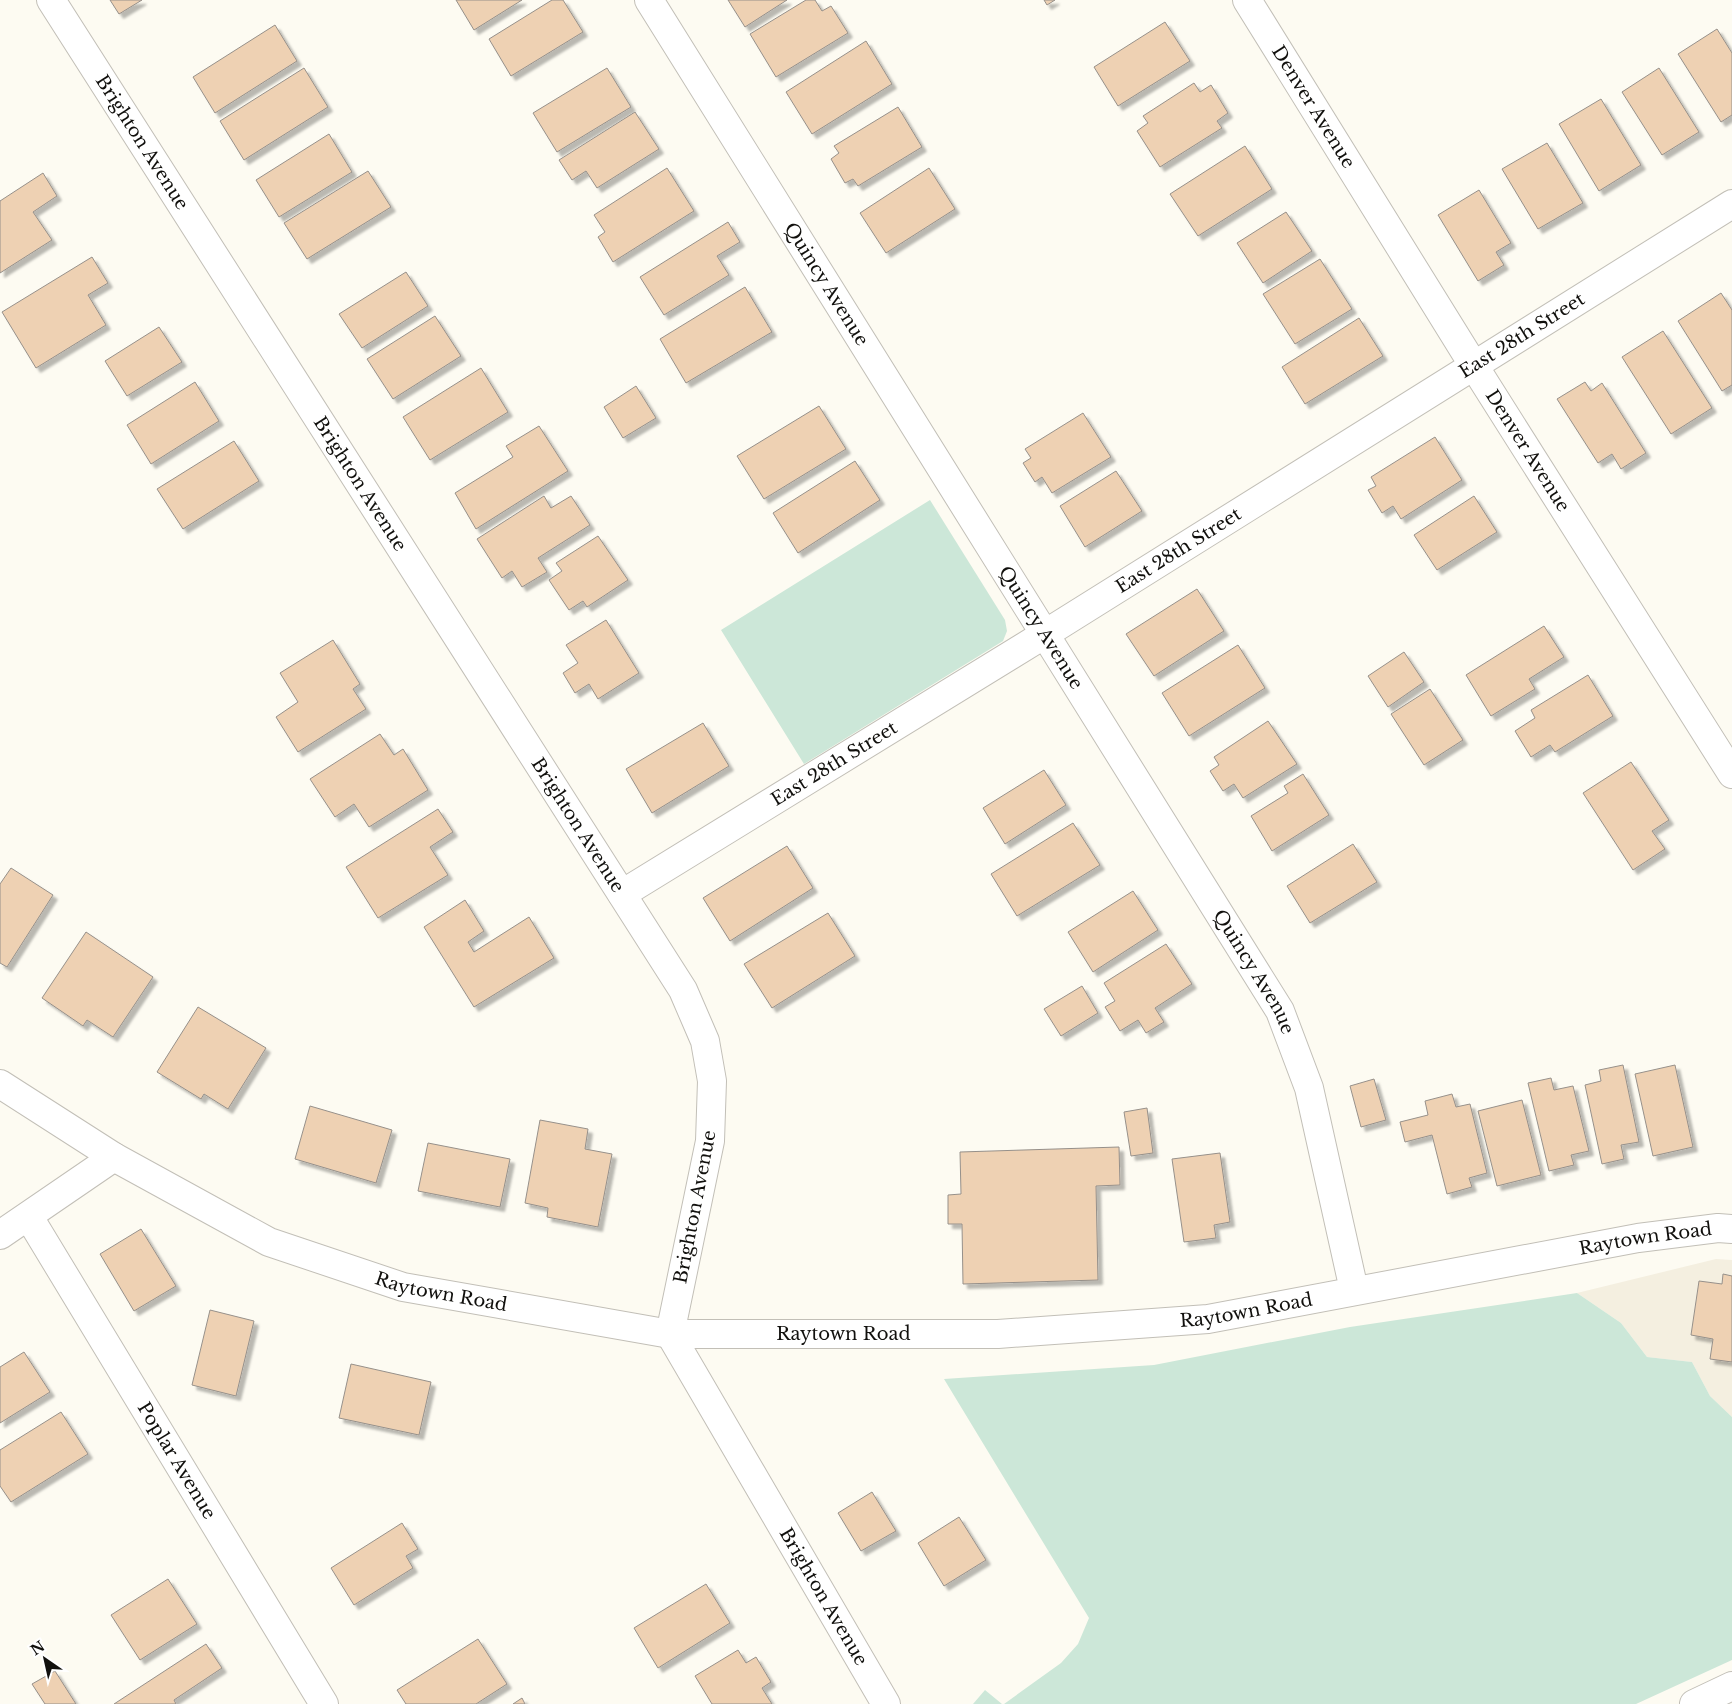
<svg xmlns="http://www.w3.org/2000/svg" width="1732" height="1704" font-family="'Libre Baskerville',serif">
<defs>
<filter id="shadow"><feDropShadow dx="4.5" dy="4.5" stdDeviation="1" flood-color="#0004"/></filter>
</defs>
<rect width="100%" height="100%" fill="#fdfbf2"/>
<!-- built -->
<path fill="#f4efe0" d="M1716,1259L1732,1260V1417L1710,1396L1692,1362L1647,1357L1621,1323L1577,1293Z"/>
<!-- green -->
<path fill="#cce7d8" d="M930,500L1005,620L1007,631L1003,641L804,764L721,630Z
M1577,1293L1621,1323L1647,1357L1692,1362L1710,1396L1732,1417V1660L1636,1704H1004L1061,1663L1078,1644L1089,1618L944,1379L1154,1365L1350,1327Z
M985,1690L1002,1704H973Z"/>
<!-- building -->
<path fill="#eed1b3" stroke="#96908a" filter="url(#shadow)" d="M110,0H142L119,14Z
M456,0H522L474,30Z
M552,0H563L583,32L511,76L489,39Z
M728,0H787L745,27Z
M806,0H815L822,11L831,6L848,33L776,77L750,34Z
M1044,0H1055L1047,5Z
M1165,22L1190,61L1118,106L1094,67Z
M275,25L297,61L215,113L193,77Z
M1717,29L1732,53V115L1721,122L1678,54Z
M866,41L892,84L812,134L786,92Z
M304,68L328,107L244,160L220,121Z
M607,68L631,107L557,152L533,113Z
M1659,68L1699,132L1662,155L1622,92Z
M1194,83L1200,92L1211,85L1228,113L1217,121L1222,128L1160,167L1137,131L1148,123L1143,116Z
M1601,99L1641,165L1599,191L1559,124Z
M898,107L922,147L858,186L853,179L845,183L831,159L839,153L834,146Z
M635,112L659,149L597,188L586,171L572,180L559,160Z
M329,134L352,172L279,217L256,180Z
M1547,143L1583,203L1538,229L1502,169Z
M1245,146L1272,189L1198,236L1170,194Z
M667,168L694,211L613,262L598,237L605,232L594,215Z
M929,168L955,209L886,253L860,213Z
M368,171L391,207L307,259L284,223Z
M43,173L57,196L33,212L52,240L0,273V201Z
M1479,190L1511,243L1496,252L1504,265L1478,281L1438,215Z
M1286,212L1312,251L1263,283L1237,243Z
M728,222L740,242L717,256L729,275L664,315L640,277Z
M92,257L108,283L88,295L106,325L36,368L2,312Z
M1320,259L1352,309L1295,344L1263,294Z
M406,272L428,306L362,348L339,314Z
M745,287L772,332L686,383L660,339Z
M1721,293L1732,310V385L1722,391L1678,321Z
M435,316L461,356L393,399L367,359Z
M1359,318L1383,356L1305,404L1282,367Z
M159,327L182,362L127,396L105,361Z
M1663,331L1712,408L1671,434L1622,357Z
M481,368L508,412L430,460L403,417Z
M195,382L219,421L151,464L127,425Z
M1585,382L1591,391L1602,383L1646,453L1621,469L1612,454L1598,463L1557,399Z
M636,386L656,418L623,438L604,407Z
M819,406L846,449L764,499L737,456Z
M1083,413L1111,457L1052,493L1042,477L1035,482L1023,463L1031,458L1025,449Z
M539,426L568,471L476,529L455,493L513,457L506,446Z
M1435,437L1462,480L1401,519L1393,506L1382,513L1368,490L1376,486L1371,477Z
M234,441L259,481L183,529L157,489Z
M855,461L880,500L798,553L773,513Z
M1116,471L1142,511L1085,547L1060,506Z
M544,496L551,508L571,496L590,525L538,558L547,572L522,587L512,571L502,578L477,539Z
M1474,496L1497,532L1437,570L1414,535Z
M598,536L628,580L587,607L583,601L569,610L549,580L562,571L556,563Z
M1197,589L1224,631L1154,676L1126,634Z
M606,620L639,673L598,699L589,684L575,693L563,673L578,663L566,645Z
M1544,626L1564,657L1529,679L1535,689L1491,716L1466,675Z
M333,640L360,684L353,689L366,709L298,752L276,717L298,702L280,673Z
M1238,645L1265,688L1189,736L1162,693Z
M1404,652L1424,682L1388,707L1368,676Z
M1588,675L1613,716L1555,752L1550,745L1531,757L1515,731L1535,718L1531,710Z
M1430,689L1463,740L1424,765L1391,714Z
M1268,721L1297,764L1243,798L1234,784L1223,791L1210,771L1219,765L1214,757Z
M703,723L729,766L652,813L626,769Z
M380,734L394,755L403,749L428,790L369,827L354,804L335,817L310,779Z
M1631,762L1669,820L1652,831L1665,849L1633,870L1583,793Z
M1044,770L1066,805L1005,844L983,808Z
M1303,774L1329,815L1272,851L1251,816L1288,793L1284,786Z
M438,809L453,832L430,847L448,875L378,918L346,867Z
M1073,823L1100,865L1017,916L991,874Z
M1353,844L1377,882L1310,923L1287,886Z
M787,846L813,888L730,941L703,898Z
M11,868L53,895L7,967L0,963V884Z
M1133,891L1158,930L1093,972L1068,932Z
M465,900L484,931L468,942L474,952L529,917L554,958L474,1007L424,927Z
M828,913L855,956L772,1008L744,964Z
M86,932L153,977L113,1037L87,1020L83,1026L42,998Z
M1166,944L1192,984L1155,1008L1164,1022L1146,1033L1138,1020L1120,1031L1105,1007L1115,1001L1104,983Z
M1082,986L1098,1013L1061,1036L1044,1009Z
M198,1007L266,1048L228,1109L204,1094L201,1099L157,1072Z
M1623,1065L1639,1142L1621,1145L1624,1159L1602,1164L1585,1085L1601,1081L1599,1070Z
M1675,1065L1693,1147L1653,1156L1635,1074Z
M1551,1078L1554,1090L1573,1086L1589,1151L1571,1155L1574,1165L1549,1171L1528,1083Z
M1374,1079L1386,1120L1361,1127L1350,1086Z
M1452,1094L1456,1107L1470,1104L1487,1173L1469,1178L1472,1187L1447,1194L1432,1135L1405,1142L1400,1122L1428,1115L1425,1101Z
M1522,1100L1541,1175L1497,1186L1478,1111Z
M310,1106L392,1130L376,1183L295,1159Z
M1147,1108L1153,1153L1131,1156L1124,1112Z
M540,1120L588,1129L585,1149L612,1154L598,1227L547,1217L548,1208L525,1203Z
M428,1143L510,1159L500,1207L418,1191Z
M1119,1147L1120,1185L1096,1186L1098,1280L963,1284L962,1224H948V1195L961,1194L960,1152Z
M1220,1153L1230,1222L1214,1225L1216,1238L1184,1242L1172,1159Z
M141,1229L176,1286L134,1311L100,1254Z
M1723,1274L1732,1276V1362L1710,1359L1713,1339L1691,1335L1699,1281L1722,1284Z
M210,1310L254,1321L236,1396L192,1385Z
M24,1352L50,1392L0,1423V1367Z
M351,1364L431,1382L419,1435L339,1418Z
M61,1412L88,1454L11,1502L0,1486V1450Z
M872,1492L896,1531L861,1551L838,1513Z
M959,1517L986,1560L944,1586L918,1543Z
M402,1523L418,1549L406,1556L413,1568L354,1605L331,1568Z
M168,1579L197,1624L140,1660L111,1615Z
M706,1584L730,1623L658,1668L634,1628Z
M478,1639L507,1684L476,1704H406L397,1690Z
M206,1644L222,1668L174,1700L176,1704H114Z
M738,1650L746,1663L756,1657L771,1682L762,1688L772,1704H712L695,1676Z
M55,1671L76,1704H45L32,1684Z
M522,1698L525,1704H513Z"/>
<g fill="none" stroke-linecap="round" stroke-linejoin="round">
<!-- minor casing -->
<g stroke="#c2bfb7" stroke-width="30">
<g id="minor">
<path id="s1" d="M51,0L683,990L705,1041L712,1081L710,1141L670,1334L886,1704"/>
<path id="s2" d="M649,0L1280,1011L1309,1088L1354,1290"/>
<path id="s3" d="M1247,0L1474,366L1732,774"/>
<path id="s4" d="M622,894L1045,634L1732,204"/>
<path id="s5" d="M0,1084L114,1157L269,1242L403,1287L670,1334H998L1208,1319L1638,1238L1718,1228L1732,1229"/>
<path id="s6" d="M29,1217L324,1704"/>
<path d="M0,1235L114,1157"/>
</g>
</g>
<!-- motorway casing -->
<g stroke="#c2bfb7" stroke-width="30">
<path id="motorway" d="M1694,1704L1732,1686"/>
</g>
<!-- minor -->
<use href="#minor" stroke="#fff" stroke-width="28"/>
<!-- motorway -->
<use href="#motorway" stroke="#fff" stroke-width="28"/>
</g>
<g text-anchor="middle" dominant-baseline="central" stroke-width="5" stroke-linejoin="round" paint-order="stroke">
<!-- street labels -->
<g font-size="18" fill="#11100d" stroke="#fff">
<text stroke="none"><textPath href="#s3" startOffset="126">Denver Avenue</textPath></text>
<text stroke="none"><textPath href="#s1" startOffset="169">Brighton Avenue</textPath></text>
<text stroke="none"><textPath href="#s2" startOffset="335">Quincy Avenue</textPath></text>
<text stroke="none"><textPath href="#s4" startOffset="1059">East 28th Street</textPath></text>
<text stroke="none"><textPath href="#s3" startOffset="531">Denver Avenue</textPath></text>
<text stroke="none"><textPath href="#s1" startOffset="574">Brighton Avenue</textPath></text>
<text stroke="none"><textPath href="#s4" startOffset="654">East 28th Street</textPath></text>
<text stroke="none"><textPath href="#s2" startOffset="740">Quincy Avenue</textPath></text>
<text stroke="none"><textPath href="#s4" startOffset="249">East 28th Street</textPath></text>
<text stroke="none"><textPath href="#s1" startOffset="979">Brighton Avenue</textPath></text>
<text stroke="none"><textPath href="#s2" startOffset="1145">Quincy Avenue</textPath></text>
<text transform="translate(695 1207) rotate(-79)">Brighton Avenue</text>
<text stroke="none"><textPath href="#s5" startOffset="1708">Raytown Road</textPath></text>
<text stroke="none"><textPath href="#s5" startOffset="492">Raytown Road</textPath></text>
<text stroke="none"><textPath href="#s5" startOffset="1302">Raytown Road</textPath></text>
<text stroke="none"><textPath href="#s5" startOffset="898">Raytown Road</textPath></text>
<text stroke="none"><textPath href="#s6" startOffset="285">Poplar Avenue</textPath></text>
<text stroke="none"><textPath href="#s1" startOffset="1832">Brighton Avenue</textPath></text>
</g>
</g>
<!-- north arrow -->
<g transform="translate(45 1659) rotate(326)" stroke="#ffffff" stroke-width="4" paint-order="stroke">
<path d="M0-4L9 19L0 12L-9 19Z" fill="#11100d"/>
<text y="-8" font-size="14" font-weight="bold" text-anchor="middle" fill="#11100d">N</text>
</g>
</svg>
